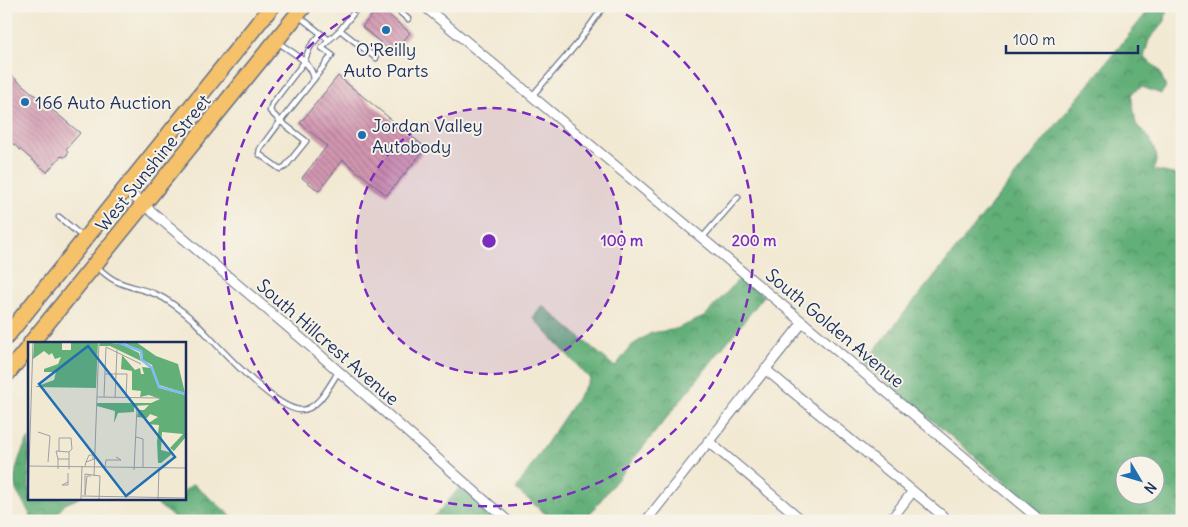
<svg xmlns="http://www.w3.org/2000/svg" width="1188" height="527" font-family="Delius,sans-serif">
<defs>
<pattern id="forest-crowns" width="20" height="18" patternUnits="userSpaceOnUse" patternTransform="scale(1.25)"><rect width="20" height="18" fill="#62af78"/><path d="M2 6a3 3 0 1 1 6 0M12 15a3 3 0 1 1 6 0" fill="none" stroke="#508f66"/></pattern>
<pattern id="building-back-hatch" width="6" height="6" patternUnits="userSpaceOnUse" patternTransform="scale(1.25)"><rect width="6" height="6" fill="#d296b0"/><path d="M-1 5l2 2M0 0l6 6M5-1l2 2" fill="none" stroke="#aa7b92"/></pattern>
</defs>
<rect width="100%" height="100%" fill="#f7f3e8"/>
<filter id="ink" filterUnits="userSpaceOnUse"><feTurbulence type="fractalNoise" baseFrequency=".02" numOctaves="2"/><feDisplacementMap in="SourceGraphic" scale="10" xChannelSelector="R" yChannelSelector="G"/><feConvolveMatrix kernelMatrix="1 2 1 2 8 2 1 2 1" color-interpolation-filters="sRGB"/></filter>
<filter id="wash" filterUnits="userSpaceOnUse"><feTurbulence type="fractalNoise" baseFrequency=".0096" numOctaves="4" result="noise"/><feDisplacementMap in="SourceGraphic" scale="20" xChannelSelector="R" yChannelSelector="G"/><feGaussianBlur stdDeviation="1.12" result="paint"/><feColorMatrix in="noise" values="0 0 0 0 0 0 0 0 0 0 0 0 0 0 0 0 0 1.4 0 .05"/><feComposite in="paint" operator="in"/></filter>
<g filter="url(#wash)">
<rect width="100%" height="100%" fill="#f2e9d3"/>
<!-- forest -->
<path fill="url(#forest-crowns)" stroke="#3e6f6b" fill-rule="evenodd" d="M1152,6H1167L1165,21L1149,40L1144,57L1159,70L1166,87L1161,94L1142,87L1131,94L1136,124L1149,138L1157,156L1154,170L1182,176V521H1051L864,363ZM1126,464H1156V494H1126Z
M741,277L764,296L584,521H548L550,518L516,489L590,379L533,318L542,305L615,367L631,346L651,333L676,329L704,317Z
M29,438V498H79L65,504L51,521H32C29,509 22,502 17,492C10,479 21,450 29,438Z
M193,484L235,519L236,521H178L150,498H184V491Z
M460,487L497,521H427L437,514Z"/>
<g id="blocks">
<!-- building -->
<path fill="url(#building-back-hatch)" d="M379,7L410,33L393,53L362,27Z
M6,71L80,133L66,149L68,152L67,155L64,157L61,156L47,172L6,138Z
M338,76L426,148L387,195L343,160L319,191L302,178L327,146L300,123Z"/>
</g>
</g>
<g filter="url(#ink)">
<use href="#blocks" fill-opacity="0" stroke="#667087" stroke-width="1"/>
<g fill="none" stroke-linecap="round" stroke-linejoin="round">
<!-- lane casing -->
<g stroke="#667087" stroke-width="7">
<path id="lane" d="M393,6L408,19
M300,17L329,40L322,48L332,55C309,87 283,116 260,149L259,154L280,169L285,167L306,141L280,121L270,111L272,104L304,62L310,47L321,34
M340,30L376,58
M329,40L340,30L359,6
M279,43C291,52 312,62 314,79
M532,96L576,45L602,9
M59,217L84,238
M702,238L738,197
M97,267C103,272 109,278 116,281C128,287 143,289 155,294C166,298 184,312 193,320C214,341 272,408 300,410C318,411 330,384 339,371"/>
</g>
<!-- street casing -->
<g stroke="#667087" stroke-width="11">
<path id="street" d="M424,6L1041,521
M125,189L302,339L508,521
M765,369L949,521
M708,441L803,521
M646,521L803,322
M890,521L913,491"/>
</g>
<!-- primary casing -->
<g stroke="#667087" stroke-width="18">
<path id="primary" d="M6,337L272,6
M31,343L304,6
M6,375L29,347"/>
</g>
<!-- lane -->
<use href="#lane" stroke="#fff" stroke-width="4.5"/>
<!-- street -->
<use href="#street" stroke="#fff" stroke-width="9"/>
<!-- primary -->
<use href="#primary" stroke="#f5c16b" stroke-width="15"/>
</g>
</g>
<!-- distance rings -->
<circle cx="489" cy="241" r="133" fill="#7b2cbf" fill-opacity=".12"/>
<g fill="none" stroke="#7b2cbf" stroke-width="2.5" stroke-dasharray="9 6">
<circle cx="489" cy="241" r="133"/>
<path d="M613 7A265 265 0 1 1 365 7"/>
</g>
<!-- markers -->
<g fill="#1f6fb2" stroke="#f7f3e8" stroke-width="2">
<circle cx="386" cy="30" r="5"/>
<circle cx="25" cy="102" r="5"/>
<circle cx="362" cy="135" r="5"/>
</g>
<g text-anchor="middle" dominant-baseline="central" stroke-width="4" stroke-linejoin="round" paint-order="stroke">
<!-- poi labels -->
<g font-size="18" fill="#1b2f5e" stroke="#f7f3e8" text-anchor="start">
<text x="386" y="49" text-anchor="middle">O'Reilly<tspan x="386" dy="21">Auto Parts</tspan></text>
<text x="35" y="102">166 Auto Auction</text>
<text x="372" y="125">Jordan Valley<tspan x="372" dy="21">Autobody</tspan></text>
</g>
<!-- street labels -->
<g font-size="18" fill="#1b2f5e" stroke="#f7f3e8">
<text transform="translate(153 163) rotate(-51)">West Sunshine Street</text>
<text transform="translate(835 328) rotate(40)">South Golden Avenue</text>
<text transform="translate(328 342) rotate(41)">South Hillcrest Avenue</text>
</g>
</g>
<!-- overview -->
<g transform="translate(28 342)">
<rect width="158" height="158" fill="#f2e9d3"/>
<path d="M34,0V8H43V1L39,0H70L68,46L7,45L26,38L28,30H16V27L30,22L33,15L27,17L24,11L21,13L16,9L5,17L6,1ZM72,0L93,2L111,11L113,19L82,4H71ZM94,0H108L128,14L150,22L157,51L131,43L124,23L115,18L114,9ZM94,13L107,28L112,26L113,32H116L114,25L123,26L131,46L157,53V96L146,109L142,106L155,92L134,90L133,108L145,111L133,121H130L129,100L131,83L119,82L130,75L122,72L119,76L109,75L110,68H116L121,63L106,64V70L90,71L86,81L87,69L69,64V61H123L132,57L121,53L112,55L113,49L104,48V29L93,27Z" fill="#62af78"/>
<path fill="none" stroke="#83bbf4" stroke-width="2.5" d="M89,0L113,9L114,18L124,26L131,45L158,52"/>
<path fill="none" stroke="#9c9fa4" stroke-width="1" d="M77,32H99L98,55M69,55L131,56M76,55L78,5L113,22M87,55L89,8M10,90L22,94L20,120M108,95L115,97V125M31,109V96H43L44,107L41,110M30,117L28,109L41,110V117M58,120L61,113H65V117M0,124L158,126M57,124L58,120L69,116M77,125L78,118H93L88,115M30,127V117H41V127M106,128L109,66M63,134H59L57,153V132L72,134M66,134L71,0M40,140L34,143H40V131M54,154L158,156M0,157L5,0M53,157L54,124M71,157L72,134M130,157L131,126"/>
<path fill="#1f6fb2" fill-opacity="0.15" stroke="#1f6fb2" stroke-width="2.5" d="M60,4L147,115L98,154L11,42Z"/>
<rect width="158" height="158" fill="none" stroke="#1b2f5e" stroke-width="2.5"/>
</g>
<circle cx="489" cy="241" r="8" fill="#7b2cbf" stroke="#f7f3e8" stroke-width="2.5"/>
<g font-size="15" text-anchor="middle" font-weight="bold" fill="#7b2cbf" stroke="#f7f3e8" stroke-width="4" stroke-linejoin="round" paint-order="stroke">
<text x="622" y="246">100 m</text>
<text x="754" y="246">200 m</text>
</g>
<!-- margin -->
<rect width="1188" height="527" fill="none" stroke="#f7f3e8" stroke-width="25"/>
<!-- north arrow -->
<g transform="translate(1140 480) rotate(128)"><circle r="24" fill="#f7f3e8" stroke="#9fa5b1"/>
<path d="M0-4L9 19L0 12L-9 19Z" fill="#1f6fb2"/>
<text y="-8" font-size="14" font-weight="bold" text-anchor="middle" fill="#1b2f5e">N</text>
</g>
<!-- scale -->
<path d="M1006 45v8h132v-8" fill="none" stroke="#1b2f5e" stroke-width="2.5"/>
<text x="1013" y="45" font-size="15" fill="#1b2f5e" stroke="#f7f3e8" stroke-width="4" paint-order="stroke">100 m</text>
</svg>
